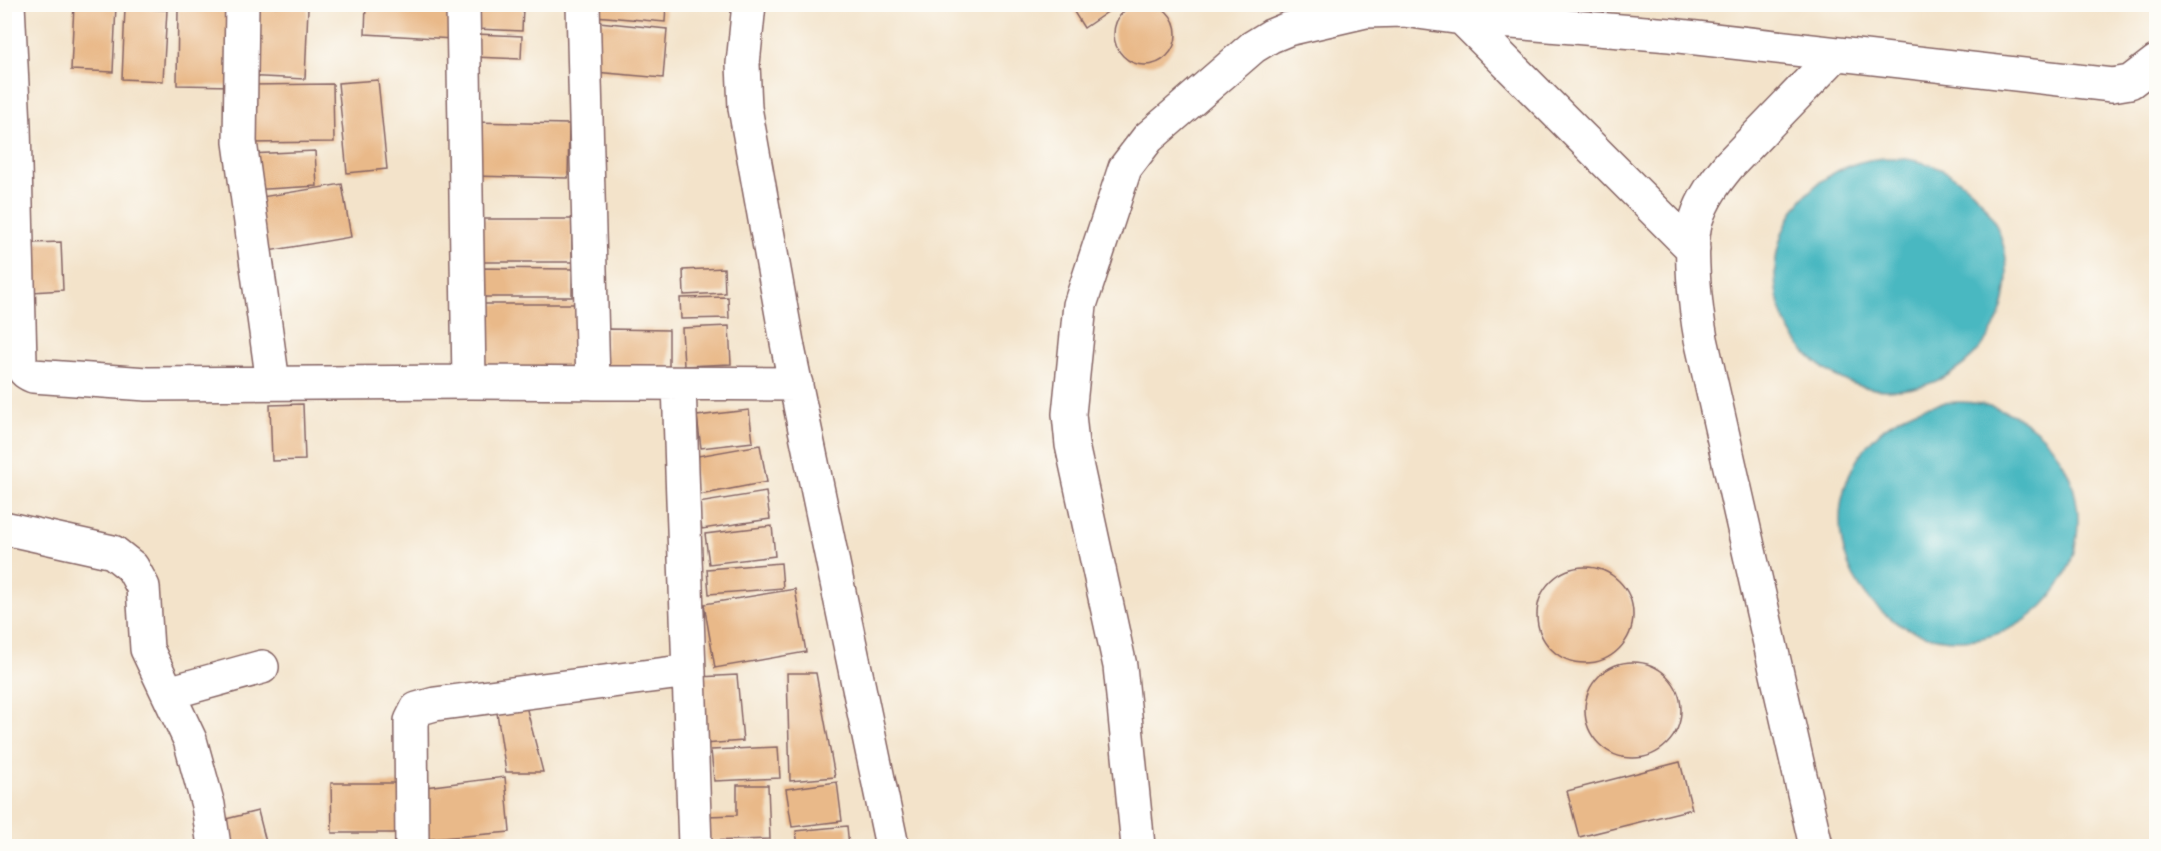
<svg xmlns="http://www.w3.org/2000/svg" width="2161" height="851" font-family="Dekko,sans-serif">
<rect width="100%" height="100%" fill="#fdfcf7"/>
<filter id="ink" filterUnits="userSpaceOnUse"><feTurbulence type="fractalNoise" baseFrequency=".0167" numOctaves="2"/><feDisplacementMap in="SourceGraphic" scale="12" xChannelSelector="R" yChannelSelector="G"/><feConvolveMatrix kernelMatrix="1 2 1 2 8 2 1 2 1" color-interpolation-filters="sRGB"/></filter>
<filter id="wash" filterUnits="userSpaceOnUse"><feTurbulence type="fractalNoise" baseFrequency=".008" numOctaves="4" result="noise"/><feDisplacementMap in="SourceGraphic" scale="24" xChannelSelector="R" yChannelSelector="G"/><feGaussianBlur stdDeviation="1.35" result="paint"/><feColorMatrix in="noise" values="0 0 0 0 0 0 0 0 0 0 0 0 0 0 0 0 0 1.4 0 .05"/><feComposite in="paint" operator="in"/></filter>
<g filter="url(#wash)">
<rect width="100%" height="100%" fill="#f3e3ca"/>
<!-- water -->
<path fill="#49b8c1" stroke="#4a6c76" stroke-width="1.5" d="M1775 274a116 116 0 1 1 232 0a116 116 0 1 1-232 0Z
M1840 521a119 119 0 1 1 238 0a119 119 0 1 1-238 0Z"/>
<g id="blocks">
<!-- building -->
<path fill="#e9b989" d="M1114 34a31 31 0 1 1 62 0a31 31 0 1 1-62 0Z
M74,4L116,5L113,72L71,70Z
M366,4H455L454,39L365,34Z
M597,4H666L665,22L595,16Z
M1069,4H1119L1084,28Z
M247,5L308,8L305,79L244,76Z
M476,6L523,8L522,31L476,29Z
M125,8L167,10L163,81L122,79Z
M178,9L234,11L233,86L177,85Z
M599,22L667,29L663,78L595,72Z
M475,34L522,36L521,59L474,57Z
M378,80L387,169L347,173L338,83Z
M333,84L334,142L246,143L245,85Z
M473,122L569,124L568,178L472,176Z
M315,151L317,186L250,190L248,154Z
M342,184L351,237L257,253L249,199Z
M477,219H572V262H477Z
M61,242L63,290L32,292L31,243Z
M478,268L572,269V297H478Z
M724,268L725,293L684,295L683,270Z
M728,297L729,318L681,319L680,298Z
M479,304H582V372H479Z
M729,326L731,364L684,366L682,328Z
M606,329L669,330V372H606Z
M303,404L305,460L272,461L270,405Z
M749,410L753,442L701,448L697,416Z
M760,445L767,482L699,495L692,457Z
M766,492L770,519L702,529L698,503Z
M772,526L775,556L709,564L705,534Z
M781,563L783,588L709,594L707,569Z
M1537 615a48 48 0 1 1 96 0a48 48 0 1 1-96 0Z
M795,589L806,652L715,668L704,604Z
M1585 710a48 48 0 1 1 96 0a48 48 0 1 1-96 0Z
M787,673H816L835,777L790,781Z
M737,675L743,741L704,744L699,677Z
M496,706H526L543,772H506Z
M778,747L780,778L714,781L711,750Z
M1680,762L1692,809L1579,837L1567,791Z
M505,777L510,832L419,840L417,788Z
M837,782L842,821L792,827L786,789Z
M331,783H401L402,833H332Z
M737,785H768L770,839L708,841L707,816L737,815Z
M258,811L267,846H222L218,821Z
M847,826L849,846H798L796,831Z"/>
</g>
</g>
<g filter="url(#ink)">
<use href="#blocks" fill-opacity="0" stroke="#856463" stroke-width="1.5"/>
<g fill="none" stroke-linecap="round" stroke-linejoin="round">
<!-- minor casing -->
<g stroke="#856463" stroke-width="36">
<path id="minor" d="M8,4L14,126L20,362C23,370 25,373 33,376L147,384L469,382L796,384
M242,4L240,142L273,383
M463,4L469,382
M583,4L593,383
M749,4L743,64L745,108L788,348L892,846
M1462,18L1693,249
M679,384L695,846
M4,528L113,552L132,567L143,587L147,649L190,740L208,805L214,846
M168,693L262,667
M412,846L411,721L417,709L435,704L689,671
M1138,846L1120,666L1072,445L1069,414L1080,305L1125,168L1148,138L1253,47L1271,36L1288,29L1366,11L1403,10L1462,18L1670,35L2112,85L2130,82L2156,62
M1816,846L1701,339C1696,312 1688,245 1696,220C1703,198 1715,182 1729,165L1836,54"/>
</g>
<!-- minor -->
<use href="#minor" stroke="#fff" stroke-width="33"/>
</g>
</g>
<!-- margin -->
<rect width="2161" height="851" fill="none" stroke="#fdfcf7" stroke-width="24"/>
</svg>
